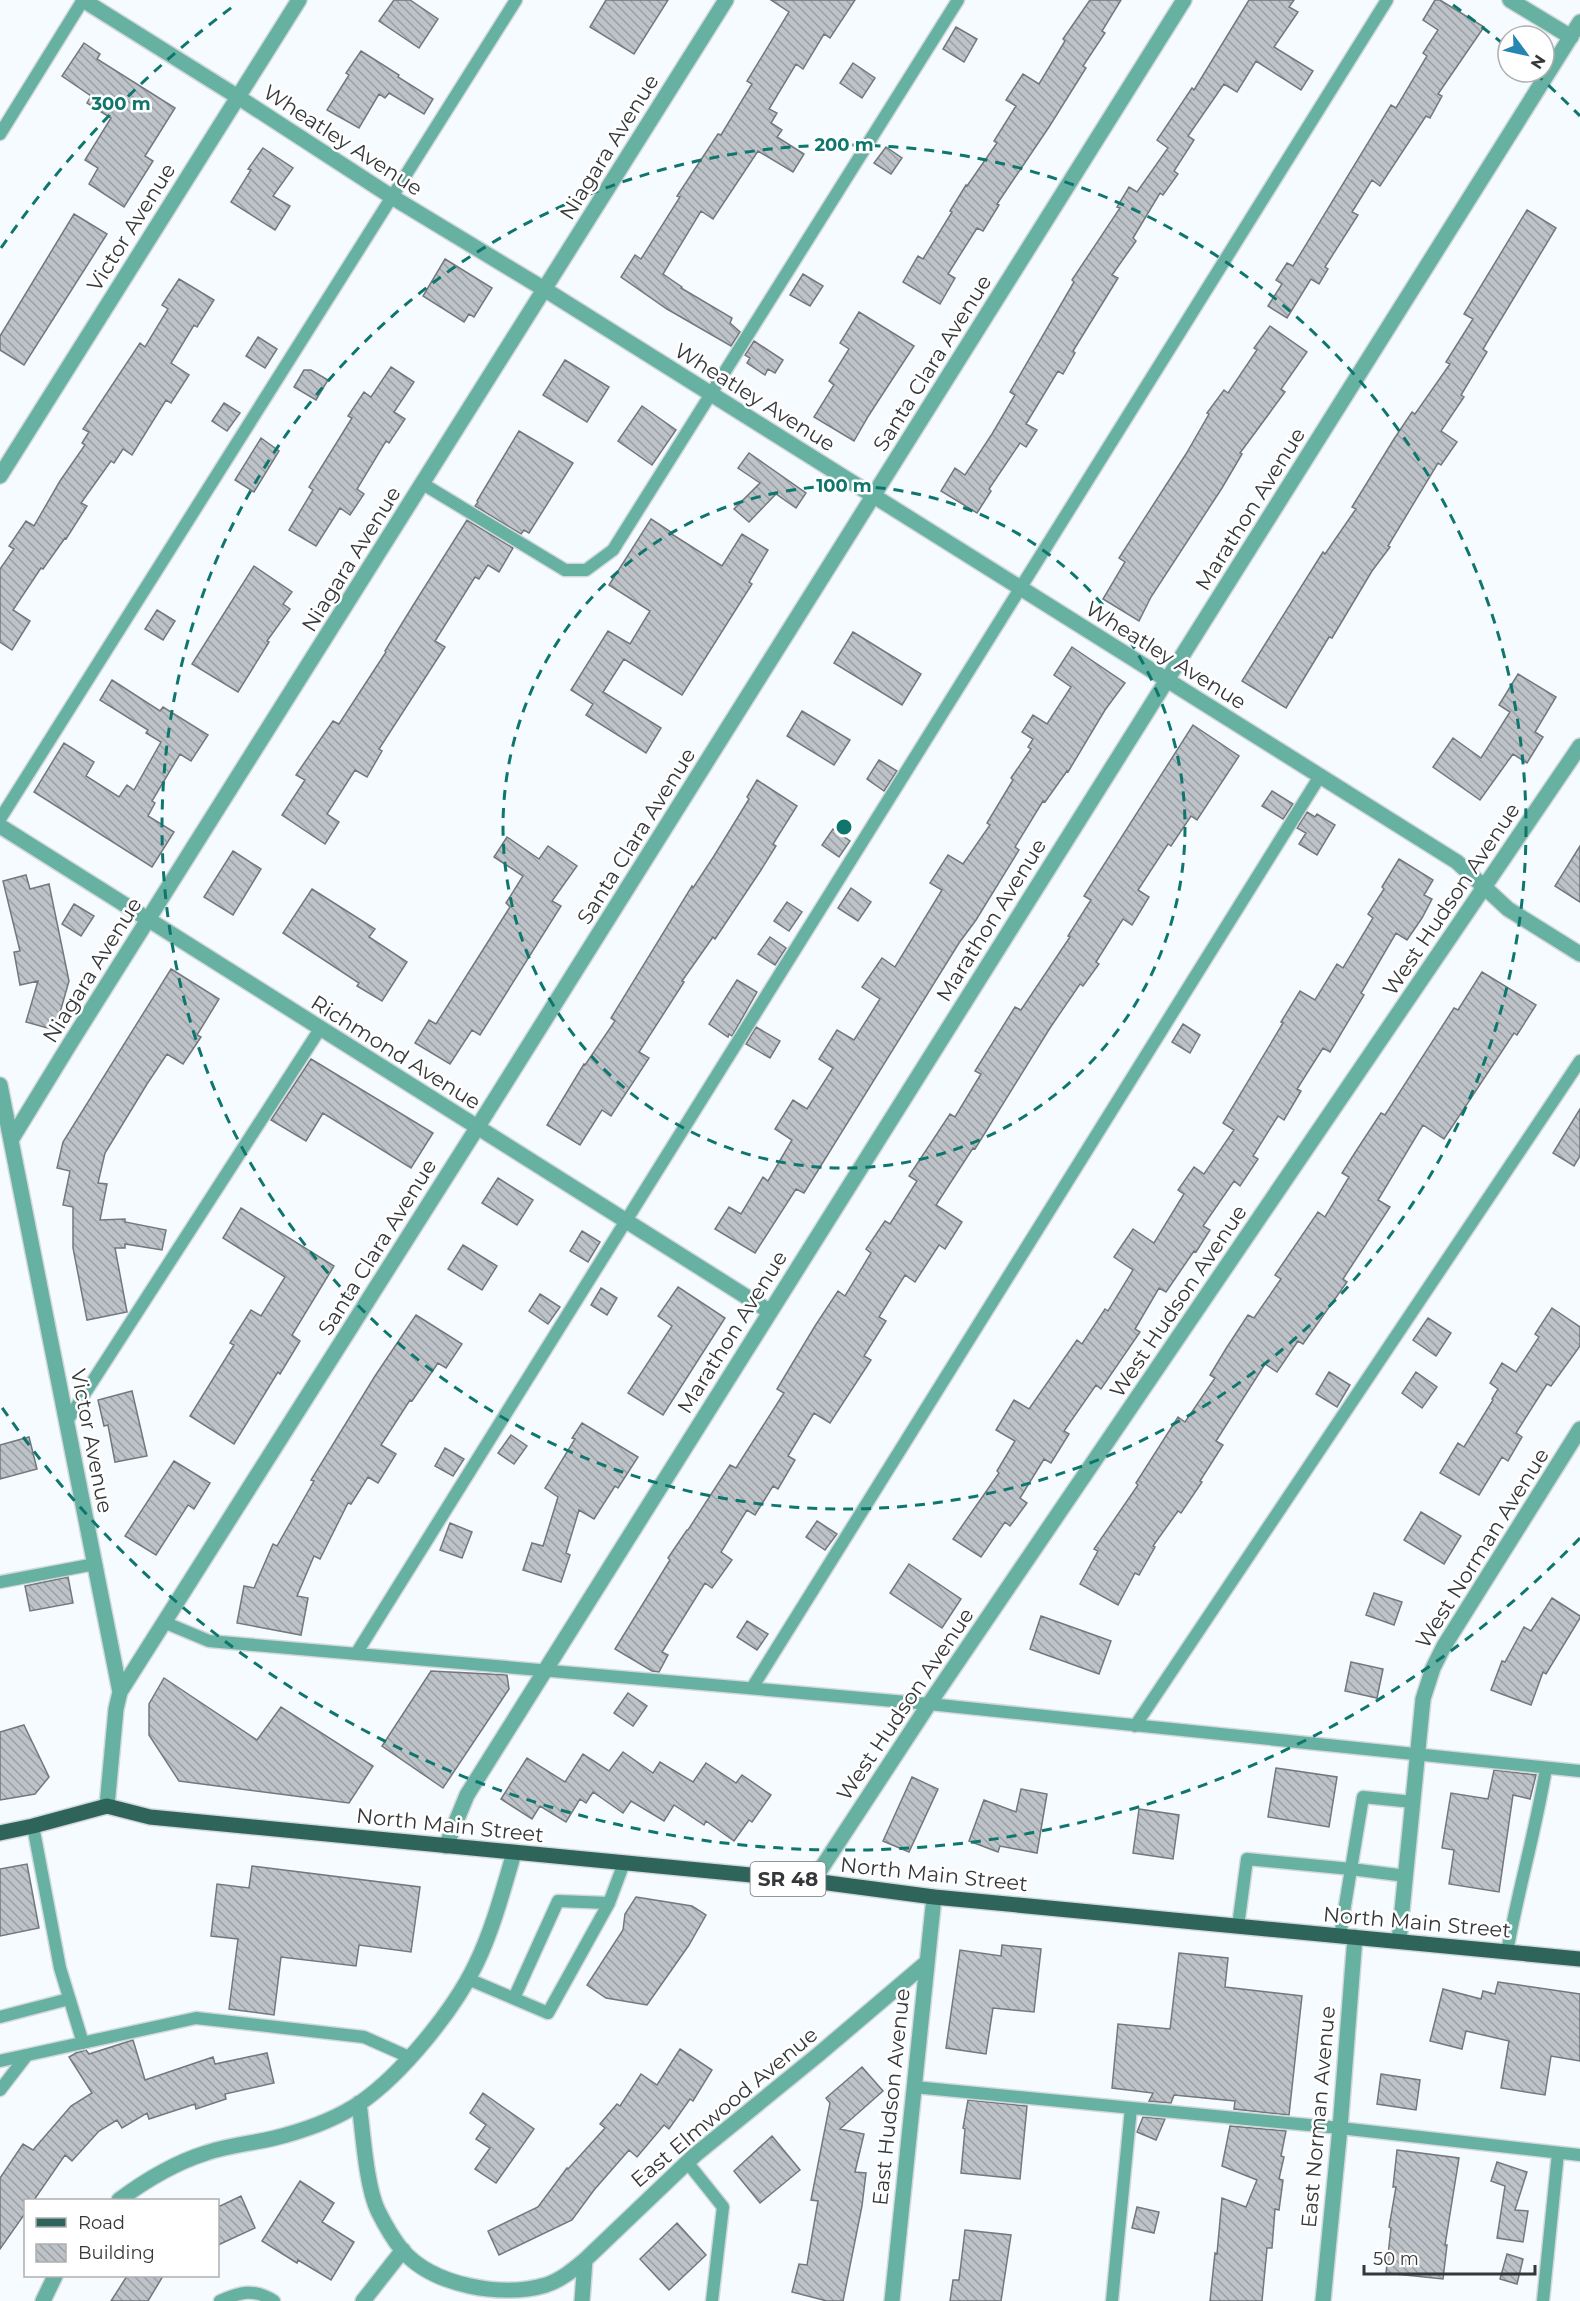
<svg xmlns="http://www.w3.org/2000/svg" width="1580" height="2301" font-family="Montserrat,sans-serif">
<defs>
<pattern id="building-back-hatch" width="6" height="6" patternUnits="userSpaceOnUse" patternTransform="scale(1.5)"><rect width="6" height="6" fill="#bdc3c8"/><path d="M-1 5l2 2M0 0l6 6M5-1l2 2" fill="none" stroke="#9a9fa3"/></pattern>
</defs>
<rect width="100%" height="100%" fill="#f5fbff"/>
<!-- building -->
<path fill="url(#building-back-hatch)" stroke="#72787c" stroke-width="1.5" d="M394,0H410L438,19L419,48L379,21Z
M606,0H668L634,54L590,27Z
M771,0H855L830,38L824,34L803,69L796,64L769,109L777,113L771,123L782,130L777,137L804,154L793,172L758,151L713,219L701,211L663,274L682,287L681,288L732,318L730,323L740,332L731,346L667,309L621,277L635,255L641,259L680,197L677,196L718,134L721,135L752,84L747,81L789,12Z
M1090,0H1121L1102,31L1105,33L1083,66L1086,68L1049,127L997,204L999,205L983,231L977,228L948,274L955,278L940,304L903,282L918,256L923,259L952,212L950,211L966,185L967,186L997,143L994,141L1016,106L1006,100L1023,74L1039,84L1065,41L1063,39Z
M1249,0H1294L1289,7L1298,12L1274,47L1313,71L1301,90L1256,61L1237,92L1224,84L1188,136L1194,140L1174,171L1178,174L1163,195L1160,193L1133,238L1136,241L1112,275L1118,278L1073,351L1075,353L1063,374L1058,371L1026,424L1037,430L1026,447L1020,443L989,489L991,491L977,513L941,491L955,468L965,475L992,434L1015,395L1010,392L1074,282L1072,280L1120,208L1117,207L1129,187L1137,192L1168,148L1157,140L1192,88L1194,90Z
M1435,0H1440L1484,27L1438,94L1442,96L1430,118L1426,116L1380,186L1372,180L1352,212L1358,215L1325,267L1328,269L1319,284L1311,279L1287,318L1268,306L1282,284L1276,280L1287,263L1293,266L1391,105L1396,108L1427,56L1423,53L1438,30L1423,20Z
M956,27L977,39L964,62L943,49Z
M84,43L100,54L97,59L175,108L145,156L153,161L124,207L89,184L98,168L85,160L111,118L87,103L91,96L62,76Z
M361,51L399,75L398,77L433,99L424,114L389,93L385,98L379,94L359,128L327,110L349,75L346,73Z
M853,63L875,78L862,98L840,83Z
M886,147L902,158L891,174L874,163Z
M263,148L293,168L273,196L290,206L275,230L231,202L251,170L248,169Z
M1527,210L1556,228L1483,349L1487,352L1461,395L1464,397L1441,431L1457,442L1441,465L1438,463L1388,546L1390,547L1372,571L1332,638L1329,637L1286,708L1242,681L1323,552L1325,554L1356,509L1352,507L1394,439L1412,412L1415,414L1450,364L1446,362L1473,319L1464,314Z
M74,214L107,234L24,365L0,350V336Z
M445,259L492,288L474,317L469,314L464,322L423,296Z
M803,274L823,286L810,306L790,295Z
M179,279L214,300L197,327L194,325L171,363L189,375L171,403L166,400L132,455L123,449L114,463L111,461L81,503L87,506L66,539L65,538L43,569L41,568L13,610L30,621L12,650L0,642V569L14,549L9,546L26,521L34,526L60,481L85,445L82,443L89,432L83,429L140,343L145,347L168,309L162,305Z
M859,312L914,346L869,415L854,441L814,417L834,385L829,381L849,349L840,343Z
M1270,326L1307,352L1281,389L1285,392L1240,453L1242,454L1222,488L1151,597L1139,621L1103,599L1125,562L1119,558L1186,454L1209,414L1207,413L1224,390L1228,393L1257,350L1254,348Z
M258,337L277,349L265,368L246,356Z
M754,341L783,360L775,373L768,369L765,375L747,363L750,358L745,355Z
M565,360L609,387L587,422L543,395Z
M391,367L414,382L394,412L405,419L389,443L386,441L357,489L364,494L350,515L340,508L316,546L289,530L313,490L309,487L352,418L348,416L364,392L371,397Z
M304,370H311L328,380L316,400L294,387Z
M224,403L240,413L227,431L212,421Z
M642,406L676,430L652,465L618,441Z
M519,431L573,463L529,533L524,530L521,534L475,506L478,502L477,501Z
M261,438L279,451L254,492L235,480Z
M749,453L806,493L796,508L776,494L749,522L734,509L760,483L738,468Z
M651,519L671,532L670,533L722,566L742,534L768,550L749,582L752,584L682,695L624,659L603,692L661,728L646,753L586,715L593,704L571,690L608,631L630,644L650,611L609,585Z
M467,520L513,548L499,572L488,565L479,579L475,577L435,641L445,647L379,749L382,751L367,777L355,770L327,814L339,822L325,844L282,815L305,780L296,775L333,721L339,724L386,652L385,651L414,604Z
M254,566L292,592L283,604L290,609L267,641L269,642L238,692L192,664Z
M157,610L175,621L163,640L145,629Z
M853,632L921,674L902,705L834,663Z
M1072,647L1125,683L1105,710L1068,772L1067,771L1045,802L1043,801L1015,847L1019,850L976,920L959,943L804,1193L796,1189L755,1253L715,1229L729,1207L741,1214L763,1177L768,1181L792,1140L775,1129L793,1100L807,1109L833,1068L819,1059L837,1030L854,1040L880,999L862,987L882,958L895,967L942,890L930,883L948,855L963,864L990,825L987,823L1013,780L1011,778L1031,749L1028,747L1033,739L1022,732L1033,715L1047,724L1071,687L1054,675Z
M1518,674L1556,697L1535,732L1543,737L1527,763L1513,754L1480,800L1433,767L1453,738L1481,758L1510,712L1499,705Z
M112,680L160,711L163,707L208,735L191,761L180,754L152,801L155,803L148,816L174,832L152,867L34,792L64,743L94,762L86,776L119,797L127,785L134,790L161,742L146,733L148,730L100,700Z
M802,711L850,740L834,765L787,736Z
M1193,725L1239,756L1197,820L1191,816L1171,846L1168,844L1138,890L1149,897L1132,925L1123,919L1096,962L1099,964L1083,986L1080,984L1050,1028L975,1149L973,1148L936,1205L962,1222L945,1249L939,1245L915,1282L905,1275L879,1317L886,1321L864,1356L871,1360L830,1423L814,1413L788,1456L795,1460L778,1489L773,1486L755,1515L747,1510L721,1552L732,1560L712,1588L705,1583L662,1652L668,1655L659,1672L652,1671L615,1649L670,1560L668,1558L687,1530H688L730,1465L736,1468L784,1393L777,1389L815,1326L838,1291L845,1296L871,1253L866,1249L885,1221L890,1224L917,1181L909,1176L950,1114L955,1117L981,1074L975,1071L1015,1007L1021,1010L1070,937L1068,936L1091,900L1084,896Z
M879,760L897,771L884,791L867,779Z
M757,780L797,806L773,844L776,846L761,870L715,939L713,937L682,981L684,982L639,1052L649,1058L611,1116L602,1110L580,1145L547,1125L584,1064L585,1065L615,1021L611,1018L692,886L693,888L714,856L749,799L747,797Z
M1272,791L1293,804L1283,819L1262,806Z
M1307,812L1315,817L1317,814L1335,825L1317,855L1299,844L1306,833L1297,828Z
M833,829L850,841L839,857L822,845Z
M507,837L539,859L548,846L577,866L552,901L561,906L480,1035L472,1030L450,1064L415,1043L429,1020L436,1024L510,907L506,903L523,876L494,857Z
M1580,846V902L1555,886Z
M233,851L261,869L233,915L204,897Z
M1399,859L1433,880L1424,895L1432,899L1422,918L1407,940L1396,933L1361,993L1364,995L1330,1052L1323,1048L1297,1089L1301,1091L1284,1120L1278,1116L1253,1156L1258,1159L1240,1186L1234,1181L1203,1226L1210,1230L1196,1252L1194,1251L1166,1292L1159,1288L1135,1329L1140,1332L1101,1389L1096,1385L1064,1431L1069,1434L1051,1463L1044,1459L1020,1498L1027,1503L1010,1526L1005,1522L981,1557L953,1539L999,1473L997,1471L1015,1441L996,1430L1014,1400L1029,1409L1077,1340L1082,1344L1105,1309L1108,1311L1133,1270L1114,1257L1133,1229L1154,1243L1184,1194L1178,1190L1194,1167L1204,1174L1234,1130L1223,1123L1283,1023L1281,1022L1300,991L1315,1000L1337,964L1343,968L1373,918L1368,914L1384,889L1382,887Z
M26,875L30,889L49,884L69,981L55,1030L26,1022L38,981L20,985L14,952L20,951L3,881Z
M851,888L871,902L858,921L838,908Z
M312,889L375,929L369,937L407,962L382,1001L357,986L359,983L283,933Z
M787,902L802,912L789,931L774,921Z
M74,904L94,916L81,936L62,924Z
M770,937L786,948L775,965L758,954Z
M171,969L219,999L197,1035L201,1037L183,1064L167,1054L147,1084L105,1153L98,1183L107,1184L100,1220L125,1219V1222L166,1230L162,1250L125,1244V1248H115L127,1312L87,1320L73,1248V1207L63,1205L70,1171L57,1168L63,1142Z
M1482,972L1536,1005L1517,1035L1514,1033L1444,1139L1423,1125L1378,1200L1390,1207L1343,1279L1347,1282L1303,1344L1298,1341L1277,1372L1265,1364L1216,1441L1223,1445L1200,1481L1202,1482L1181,1513L1178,1511L1153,1546L1155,1547L1139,1575L1135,1573L1118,1605L1080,1584L1098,1551L1094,1549L1138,1485L1136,1483L1178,1417L1185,1422L1215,1378L1210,1375L1227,1347L1248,1315L1254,1318L1281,1279L1275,1275L1318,1212L1325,1217L1349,1177L1342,1173L1358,1148L1381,1113L1385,1115L1454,1008L1458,1010Z
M737,980L757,992L732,1036L729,1034L728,1037L709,1024Z
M1183,1024L1200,1035L1190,1053L1172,1042Z
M756,1027L780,1041L770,1058L746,1044Z
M311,1059L433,1133L411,1168L323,1113L306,1141L271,1120Z
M1580,1109V1156L1574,1166L1553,1153Z
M498,1178L533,1200L517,1225L482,1203Z
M241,1208L334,1266L292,1335L300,1341L280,1374L278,1372L234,1444L190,1416L234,1345L230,1343L251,1310L261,1316L285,1277L223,1238Z
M582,1231L600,1242L588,1262L570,1251Z
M463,1245L497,1266L482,1290L448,1269Z
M678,1287L725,1318L663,1415L628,1393L672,1326L658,1316Z
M601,1288L617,1298L607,1315L591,1305Z
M540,1294L560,1307L548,1324L529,1311Z
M1552,1308L1580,1327V1346L1551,1386L1547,1384L1516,1433L1522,1437L1508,1461L1502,1457L1479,1495L1440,1473L1458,1443L1464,1447L1493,1400L1492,1399L1498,1389L1490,1383L1502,1363L1516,1372L1539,1337L1535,1334Z
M416,1315L462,1344L446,1368L438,1363L412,1401L410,1400L381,1445L396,1454L378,1483L368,1477L351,1504L348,1503L320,1559L314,1556L297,1596L308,1598L301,1635L237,1623L244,1586L254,1588L273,1544L277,1546L314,1481L311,1480L375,1376Z
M1428,1318L1451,1333L1436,1356L1413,1340Z
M1329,1372L1350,1385L1337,1407L1316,1394Z
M1416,1372L1437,1387L1422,1408L1402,1393Z
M132,1391L147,1456L115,1462L108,1425L104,1426L98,1400Z
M582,1423L638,1457L618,1488L615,1486L594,1519L579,1510L566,1553L570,1555L561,1582L523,1570L532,1543L543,1546L558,1497L545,1488L575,1439L572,1438Z
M511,1435L527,1446L514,1464L498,1453Z
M29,1437L37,1469L0,1479V1445Z
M445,1448L464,1459L453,1476L435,1466Z
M174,1461L210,1483L194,1509L188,1505L156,1555L125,1536Z
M1421,1512L1461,1536L1444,1564L1404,1540Z
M817,1521L837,1534L825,1550L806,1537Z
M450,1523L472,1532L462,1558L440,1550Z
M909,1564L961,1599L942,1628L890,1593Z
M68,1577L73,1603L30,1611L25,1586Z
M1374,1593L1402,1602L1394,1625L1366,1615Z
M1552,1598L1580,1616V1618L1546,1674L1543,1672L1531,1705L1491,1690L1502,1661L1505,1662L1524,1627L1531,1631Z
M1041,1616L1111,1641L1099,1674L1030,1649Z
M747,1621L768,1634L757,1650L737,1637Z
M1351,1662L1383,1669L1377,1698L1345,1691Z
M431,1671L507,1675L509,1689L443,1788L382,1746Z
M164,1678L257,1740L281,1707L373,1766L349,1803L179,1781L149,1735V1704Z
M628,1693L647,1706L633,1726L614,1713Z
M24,1725L49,1777L35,1794L0,1800V1732Z
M623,1752L653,1773L660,1762L693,1782L706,1763L736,1783L742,1775L771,1795L752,1822L749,1820L734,1841L706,1821L704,1825L674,1805L664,1821L631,1801L623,1813L593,1792L586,1803L580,1799L566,1822L540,1806L532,1819L501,1799L527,1758L565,1782L583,1754L609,1771Z
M1276,1768L1337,1777L1329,1827L1268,1817Z
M1494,1770L1536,1775L1530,1799L1513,1795L1499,1892L1449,1884L1454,1850L1442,1848L1451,1793L1488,1799Z
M912,1777L938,1789L909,1852L883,1841Z
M1021,1789L1047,1794L1037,1853L1000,1846L998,1852L969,1841L984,1800L1016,1812Z
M1139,1809L1179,1815L1173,1859L1133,1853Z
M27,1864L39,1928L0,1936V1869Z
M252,1866L420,1887L411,1952L359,1945L356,1966L281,1957L274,2015L229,2009L238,1939L211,1936L217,1884L249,1888Z
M636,1897L692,1906L706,1915L689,1945L647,2005L606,1998L587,1985L623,1930L625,1914Z
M1002,1945L1041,1949L1034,2012L993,2008L986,2054L946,2048L960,1950L1001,1956Z
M1179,1953L1228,1958L1225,1987L1302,1996L1289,2115L1234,2109L1235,2101L1174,2095L1171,2103L1149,2101L1153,2093L1112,2088L1118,2024L1170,2029Z
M1498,1982L1580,1994V2061L1551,2056L1545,2095L1501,2088L1509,2041L1466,2031L1462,2049L1430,2041L1443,1989L1481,1999L1483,1991L1495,1994Z
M133,2040L145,2080L213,2057L215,2064L267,2053L274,2083L225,2094L226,2099L196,2109L195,2104L149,2119L147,2113L122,2128L117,2120L99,2131L72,2161L65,2155L34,2200H26V2212L0,2249V2178L23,2144L33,2150L71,2106L92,2093L69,2057L76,2053L86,2050L89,2054Z
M680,2049L712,2070L693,2101L690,2099L669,2129L664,2125L637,2157L629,2150L594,2190L572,2220L499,2255L488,2231L538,2207L567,2168L568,2169L605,2128L600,2124L617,2104L620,2106L641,2074L657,2085Z
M862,2067L883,2091L840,2129L864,2134L855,2172L866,2173L862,2206L843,2301H827L792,2292L799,2264L807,2265L818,2201L811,2200L830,2103L826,2098Z
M1381,2074L1420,2080L1416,2110L1377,2104Z
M483,2093L534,2129L496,2183L475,2169L490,2148L476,2139L486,2125L470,2113Z
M968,2100L1027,2106L1020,2179L961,2173L965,2129L963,2128Z
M1143,2117L1165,2119L1156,2140L1137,2132Z
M1230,2126L1286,2131L1281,2156L1284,2157L1279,2179L1283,2180L1279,2210L1275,2209L1272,2248H1267L1262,2301H1210L1215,2253L1217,2254L1222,2198L1246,2207L1257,2180L1222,2166Z
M772,2136L800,2170L760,2203L734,2171Z
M1397,2150L1459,2158L1445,2245H1447L1443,2279L1386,2273L1391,2228L1389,2227L1396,2187H1393Z
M1497,2162L1527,2172L1515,2210L1528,2211L1523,2242L1497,2238L1505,2186L1491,2181Z
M300,2181L334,2203L322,2222L354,2242L331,2280L298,2260L297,2263L262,2241Z
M241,2196L255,2228L218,2245V2207Z
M1137,2207L1159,2212L1154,2233L1132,2228Z
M677,2223L706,2255L669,2290L640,2259Z
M965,2230L1011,2235L1001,2301H950L953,2280H959Z
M1507,2254L1523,2259L1517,2284L1500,2279Z
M127,2276H163L148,2301H111Z"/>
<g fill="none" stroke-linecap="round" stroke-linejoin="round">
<!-- lane casing -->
<g stroke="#d2d8db" stroke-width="15">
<path id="lane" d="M0,134L83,0
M423,484L565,570H586L613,550L958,0
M0,819L516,0
M67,1421L320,1029
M0,1582L95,1564
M166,1623L209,1641L929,1704L1580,1771
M356,1654L1387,0
M752,1688L1320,776
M1135,1726L1580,1061
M33,1826L60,1968L83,2043
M1406,1876L1351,1869L1363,1797L1413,1802
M1238,1926L1247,1859L1351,1869L1340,1936
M1507,1952C1518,1890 1536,1830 1546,1768
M468,1979L548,2013L609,1903L624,1863
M514,1998L558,1901L609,1903
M0,2017L69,1999
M0,2061L196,2018L364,2037L409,2057
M914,2087L1340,2128L1580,2155
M0,2090L27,2055
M687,2162L723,2207L712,2301
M220,2301C240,2292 254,2288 274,2301
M1112,2301L1131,2108
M1543,2301L1558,2153"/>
</g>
<!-- street casing -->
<g stroke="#d2d8db" stroke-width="18">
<path id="street" d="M83,0L238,97L392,197L544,289L1457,862L1508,909L1580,954
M1510,0L1571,37
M0,476L299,0
M0,826L769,1311
M0,1085L120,1692L116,1709L107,1806
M11,1140L71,1042L726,0
M120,1692L477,1128L1184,0
M446,1846L467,1795L1580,22
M813,1881L929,1704L1580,746
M1399,1941L1423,1699L1433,1668L1444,1646L1580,1429
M359,2103C363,2132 366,2186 378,2211C384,2223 393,2239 402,2250C433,2286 502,2298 546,2285C561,2280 573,2270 585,2260
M119,2200C146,2180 174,2163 206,2153C232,2144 260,2143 286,2135C311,2128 339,2117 360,2103C402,2074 454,2010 476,1964C493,1929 503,1890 514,1853
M43,2301L55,2276
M363,2301L403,2250
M582,2301L585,2260L695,2155L819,2054L926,1963
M892,2301L934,1897
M1323,2301L1340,2128L1355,1937"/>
</g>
<!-- primary casing -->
<g stroke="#d2d8db" stroke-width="18">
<path id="primary" d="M0,1833L33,1826L107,1806L150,1817L813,1881L934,1897L1580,1959"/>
</g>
<!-- lane -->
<use href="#lane" stroke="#67b1a3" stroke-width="12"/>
<!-- street -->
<use href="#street" stroke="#67b1a3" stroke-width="15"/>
<!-- primary -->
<use href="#primary" stroke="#2f645b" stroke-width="15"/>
</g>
<!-- distance rings -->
<g fill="none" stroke="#0f766e" stroke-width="3" stroke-dasharray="10 8">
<circle cx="844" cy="827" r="341"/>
<circle cx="844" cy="827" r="682"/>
<path d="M1580 1538A1023 1023 0 0 1 1 1406M1 248A1023 1023 0 0 1 235 5M1453 5A1023 1023 0 0 1 1502 43M1535 73A1023 1023 0 0 1 1580 116"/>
</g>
<g text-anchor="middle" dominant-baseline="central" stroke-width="5" stroke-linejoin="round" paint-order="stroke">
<!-- shield labels -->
<rect fill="#fff" stroke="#727374" stroke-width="1.5" x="750.5" y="1862" width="75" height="34" rx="4.5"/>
<g font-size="20" font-weight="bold" fill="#353739">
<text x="788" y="1879">SR 48</text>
</g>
<!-- street labels -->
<g font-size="21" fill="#353739" stroke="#fff">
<text transform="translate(343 140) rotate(33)">Wheatley Avenue</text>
<text transform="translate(609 147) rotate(-58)">Niagara Avenue</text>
<text transform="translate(131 227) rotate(-58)">Victor Avenue</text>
<text transform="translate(932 363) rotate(-58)">Santa Clara Avenue</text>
<text transform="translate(755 397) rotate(32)">Wheatley Avenue</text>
<text transform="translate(1250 509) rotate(-58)">Marathon Avenue</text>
<text transform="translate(351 559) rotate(-58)">Niagara Avenue</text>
<text transform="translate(1166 655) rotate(32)">Wheatley Avenue</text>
<text transform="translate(636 836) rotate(-58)">Santa Clara Avenue</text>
<text transform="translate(1451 899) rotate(-56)">West Hudson Avenue</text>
<text transform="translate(991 920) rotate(-58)">Marathon Avenue</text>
<text transform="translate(92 970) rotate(-58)">Niagara Avenue</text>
<text transform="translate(396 1052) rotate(32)">Richmond Avenue</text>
<text transform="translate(377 1247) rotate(-58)">Santa Clara Avenue</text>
<text transform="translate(1178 1301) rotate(-56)">West Hudson Avenue</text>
<text transform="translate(732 1332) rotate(-58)">Marathon Avenue</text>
<text transform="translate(92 1441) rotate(79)">Victor Avenue</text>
<text transform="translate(1482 1548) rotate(-58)">West Norman Avenue</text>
<text transform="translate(905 1704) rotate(-56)">West Hudson Avenue</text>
<text transform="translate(450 1825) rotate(6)">North Main Street</text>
<text transform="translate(934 1874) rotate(6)">North Main Street</text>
<text transform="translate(1417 1922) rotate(5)">North Main Street</text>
<text transform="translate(891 2097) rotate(-84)">East Hudson Avenue</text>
<text transform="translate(724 2107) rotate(-40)">East Elmwood Avenue</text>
<text transform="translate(1318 2117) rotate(-85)">East Norman Avenue</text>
</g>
</g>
<circle cx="844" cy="827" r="9" fill="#0f766e" stroke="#fff" stroke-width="3"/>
<g font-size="18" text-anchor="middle" font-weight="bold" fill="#0f766e" stroke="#fff" stroke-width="5" stroke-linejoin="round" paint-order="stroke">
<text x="121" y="110">300 m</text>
<text x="844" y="151">200 m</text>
<text x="844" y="492">100 m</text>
</g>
<!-- legend -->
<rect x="24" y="2199" width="195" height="78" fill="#ffffff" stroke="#aeafb0" stroke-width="1.5"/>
<rect x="36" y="2218" width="30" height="9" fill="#2f645b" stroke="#aeafb0" stroke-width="1.5"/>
<text x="78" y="2229" font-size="18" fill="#353739">Road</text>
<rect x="36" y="2244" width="30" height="18" fill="url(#building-back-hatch)" stroke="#aeafb0" stroke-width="1.5"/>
<text x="78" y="2259" font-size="18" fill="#353739">Building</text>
<!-- north arrow -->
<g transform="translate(1526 54) rotate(123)"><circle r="28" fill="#ffffff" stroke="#aeafb0" stroke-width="1.5"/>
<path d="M0-4.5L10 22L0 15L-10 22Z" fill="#2486b1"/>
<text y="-9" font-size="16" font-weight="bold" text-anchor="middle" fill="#353739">N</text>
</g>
<!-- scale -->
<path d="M1364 2265v9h171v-9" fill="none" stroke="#353739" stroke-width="3"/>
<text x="1373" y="2265" font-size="18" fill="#353739" stroke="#ffffff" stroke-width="4.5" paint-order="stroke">50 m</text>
</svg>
